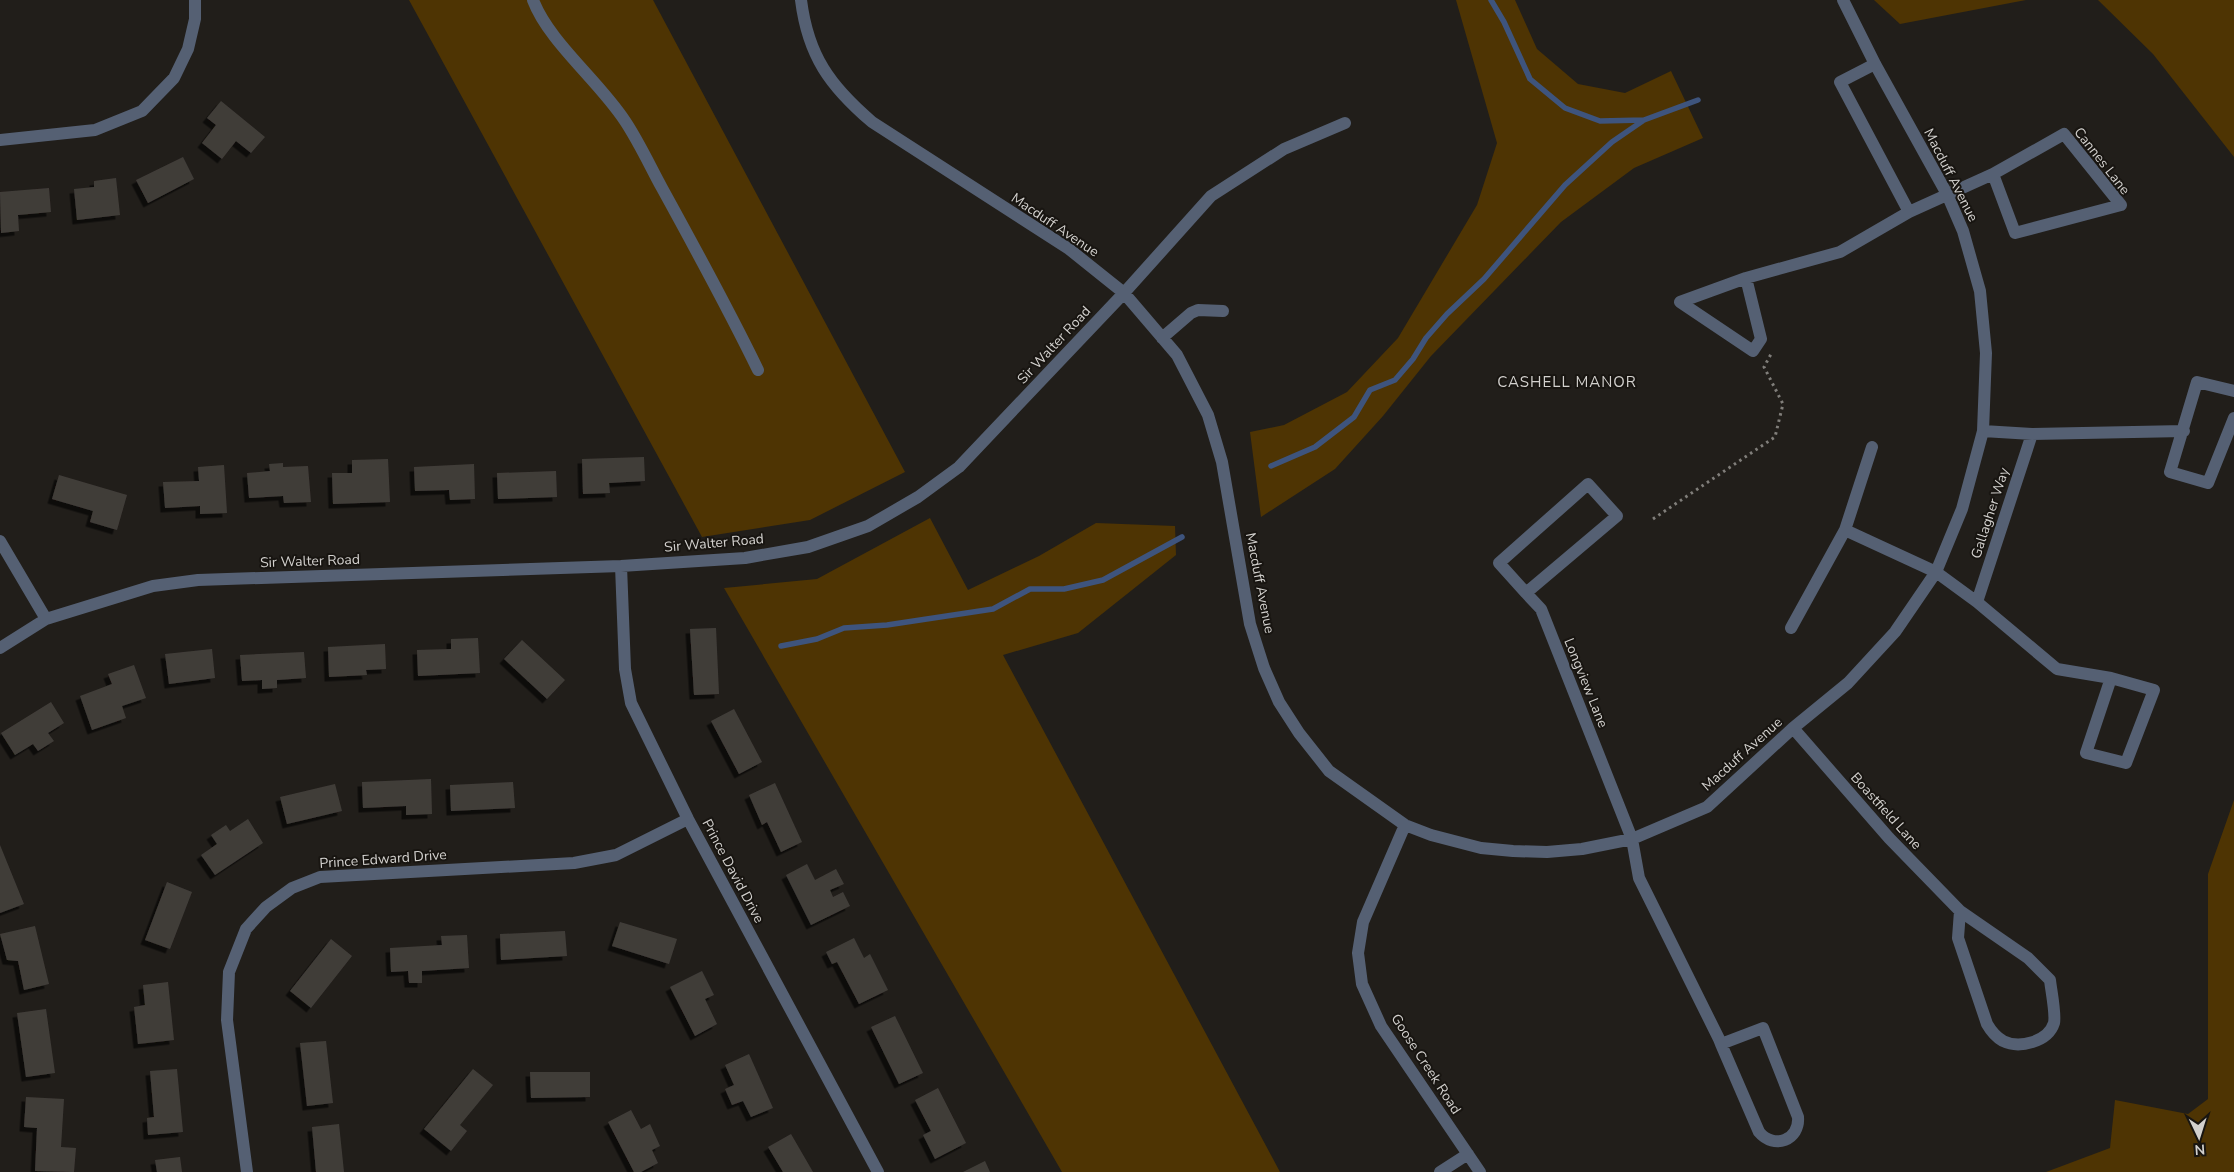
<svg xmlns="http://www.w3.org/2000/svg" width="2234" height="1172" font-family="'Nunito Sans',sans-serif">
<defs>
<filter id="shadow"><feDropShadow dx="-4.5" dy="4.5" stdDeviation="0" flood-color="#0009"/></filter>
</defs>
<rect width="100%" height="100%" fill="#211e1a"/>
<!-- green -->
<path fill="#4e3403" d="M409,0H653L905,472L810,520L702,537Z
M1456,0H1515L1537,49L1578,84L1625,93L1671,71L1703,138L1634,168L1561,222L1431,356L1383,416L1335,469L1261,517L1250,432L1284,425L1347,392L1398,338L1477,205L1497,143Z
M1874,0H2026L1900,24Z
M2098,0H2234V157L2153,54Z
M930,518L968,590L1039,556L1096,523L1175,526L1176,555L1078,633L1003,655L1280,1172H1062L724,588L817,579Z
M2234,800V1172H2046L2110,1148L2115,1100L2188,1114L2208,1099V874Z"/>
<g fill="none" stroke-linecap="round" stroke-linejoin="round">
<!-- stream -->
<path stroke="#3e547d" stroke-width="5.5" d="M1491,0L1504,22L1530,79L1565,108L1600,121L1644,120
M1271,466L1315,447L1354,417L1370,390L1395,380L1413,359L1426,338L1447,314L1484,279L1565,185L1612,142L1644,120L1698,100
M781,646L817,639L844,628L887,625L993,609L1030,589H1064L1103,580L1182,537"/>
</g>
<!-- building -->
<path fill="#413d39" filter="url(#shadow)" d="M221,101L265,137L251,153L236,141L222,159L202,143L216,125L207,118Z
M183,157L194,179L148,203L136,180Z
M116,178L120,215L77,220L74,189L94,187V181Z
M49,188L51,212L18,215L19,231L1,233L0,192Z
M644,457L645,481L609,483L610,493L583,494L582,459Z
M388,459L390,502L333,504L332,473H352V460Z
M283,463V467L308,466L311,502L284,503L283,496L249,498L247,473L270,471L269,464Z
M474,464L475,499L450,500L449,490L415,491L414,467Z
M224,465L227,513L200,514V506L165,508L163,482L199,481L198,467Z
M556,471L557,497L498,499L497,473Z
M59,475L127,495L117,530L90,522L93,511L52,499Z
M716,628L719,694L694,695L690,629Z
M478,638L480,673L418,676L417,650L451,649V639Z
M522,640L565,680L547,699L504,659Z
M385,644L386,669L366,670L367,675L329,677L328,647Z
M212,649L215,678L169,684L165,654Z
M304,652L306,678L277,680V688L262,689V680L242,681L240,655Z
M134,665L146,698L122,706L126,718L92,730L80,696L112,684L108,674Z
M51,702L64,723L48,733L54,741L38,751L33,744L15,755L1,733Z
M734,709L762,762L739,774L711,721Z
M431,779L432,814L406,815V806L363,808L362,782Z
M513,782L515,808L451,811L450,785Z
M775,783L802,842L781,852L767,822L762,825L749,795Z
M335,784L342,811L287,824L280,797Z
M248,819L263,843L215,875L201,855L217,844L211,835L226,825L230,831Z
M0,845L24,904L0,913Z
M807,864L815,880L836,869L844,884L830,890L833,897L843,892L850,906L811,925L786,875Z
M167,882L192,892L170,949L145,940Z
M620,922L677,939L669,964L612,946Z
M35,926L49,984L24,990L18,961L7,960L0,934Z
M565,931L567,956L501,960L500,934Z
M467,935L469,968L422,971V983H409L408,971L391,972L390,948L442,945L441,936Z
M854,938L864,958L870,954L888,990L859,1004L837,962L832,964L826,952Z
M331,939L352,956L311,1008L290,991Z
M702,971L714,995L705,999L717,1024L695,1036L670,987Z
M168,982L174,1040L138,1044L134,1007L145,1005L143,985Z
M46,1009L55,1073L26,1077L17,1013Z
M895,1016L923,1073L899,1084L871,1027Z
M326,1041L333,1103L307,1106L300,1043Z
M749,1054L773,1108L751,1117L743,1101L732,1105L725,1089L734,1085L725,1065Z
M177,1069L183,1132L148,1135L147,1118L154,1117L150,1071Z
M473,1069L493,1085L460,1125L467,1131L451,1151L424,1129Z
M530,1072H590V1097L531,1098Z
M938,1088L966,1143L935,1159L923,1135L931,1131L915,1100Z
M26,1097L64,1099L61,1147L76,1148L74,1172L35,1171L37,1128L24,1127Z
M631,1110L641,1129L650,1124L660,1146L652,1150L658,1163L641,1172H634L608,1122Z
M339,1124L344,1172H316L312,1127Z
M791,1134L813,1172H783L768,1147Z
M180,1157L182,1172H157L155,1160Z
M985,1161L990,1172H963Z"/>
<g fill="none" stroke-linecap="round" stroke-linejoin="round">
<!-- path -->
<path stroke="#807e7a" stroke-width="3" stroke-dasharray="2.5 4" stroke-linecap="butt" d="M1653,519L1775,437L1783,404L1764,367L1771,354"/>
<!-- minor -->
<path stroke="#556073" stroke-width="12" d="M533,0C549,42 599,81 625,121C639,142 650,166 662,188C695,248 728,308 758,370
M801,0C808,56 830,86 872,122L1069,249L1124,293L1177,355L1208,415L1222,462L1250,624L1264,668L1279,702L1299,733L1329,771L1405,825L1431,835L1481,848L1513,851L1547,852L1582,849L1632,839L1707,807L1793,728L1848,683L1895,632L1936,572L1962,509L1983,431L1986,353L1980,291L1963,231L1947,194L1875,64L1843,0
M1875,64L1840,82L1909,212
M2064,134L2121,205L2015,233L1993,174Z
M0,140L95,130L142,111L174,78L188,49L195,19V0
M1746,278L1840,252L1909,212L1993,174
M1746,278L1761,339L1753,351L1680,302Z
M1162,338L1191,313L1198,310L1223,311
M2234,391L2197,382L2170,472L2208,483L2234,418
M1983,431L2032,434L2184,431
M1845,530L1872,447
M0,541L46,619
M621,566L625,669L631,703L688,819L878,1172
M1526,593L1499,563L1588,484L1617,516L1526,593L1541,609L1632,839L1639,878L1719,1039L1721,1044L1759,1132C1774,1150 1800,1140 1798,1117L1763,1028L1721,1044
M1977,602L2032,434
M1791,628L1845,530L1936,572L1977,602L2057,669L2111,678L2154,690L2126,763L2086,753L2111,678
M0,648L46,619L153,586L198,580L621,566L745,558L808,547L868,526L918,497L959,467L1124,293L1211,196L1284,149L1345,123
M1793,728L1889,838L1960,911L2028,958L2050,980C2051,990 2056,1014 2054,1023C2048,1042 2019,1049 2003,1041C1996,1037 1991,1031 1987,1024L1958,938L1960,911
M1405,825L1363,922L1358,953L1362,984L1381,1026L1480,1172
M247,1172L227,1020L229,972L246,929L266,907L292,888L320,877L574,863L616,855L688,819
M1440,1172L1468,1154"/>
</g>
<g text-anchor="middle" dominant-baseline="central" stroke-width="4" stroke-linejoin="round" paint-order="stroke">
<!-- street labels -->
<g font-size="14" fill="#d3d1ce" stroke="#181511">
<text transform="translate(2102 161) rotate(52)">Cannes Lane</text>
<text transform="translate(1951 175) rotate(63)">Macduff Avenue</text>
<text transform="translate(1055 225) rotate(34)">Macduff Avenue</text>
<text transform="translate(1054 345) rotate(-47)">Sir Walter Road</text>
<text transform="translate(1990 513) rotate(-72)">Gallagher Way</text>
<text transform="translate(714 543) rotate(-5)">Sir Walter Road</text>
<text transform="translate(310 561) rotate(-2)">Sir Walter Road</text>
<text transform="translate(1260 583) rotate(79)">Macduff Avenue</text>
<text transform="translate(1586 683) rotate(68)">Longview Lane</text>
<text transform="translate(1742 754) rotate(-42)">Macduff Avenue</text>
<text transform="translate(1886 811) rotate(48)">Boastfield Lane</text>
<text transform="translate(383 859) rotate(-4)">Prince Edward Drive</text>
<text transform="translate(733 871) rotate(62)">Prince David Drive</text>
<text transform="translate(1426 1064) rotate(57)">Goose Creek Road</text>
</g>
<!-- neighbourhood labels -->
<g font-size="15" letter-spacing="1" fill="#d3d1ce" stroke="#181511">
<text x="1567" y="382">CASHELL MANOR</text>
</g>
</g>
<!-- north arrow -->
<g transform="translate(2199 1137) rotate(176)" stroke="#181511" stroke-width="4" paint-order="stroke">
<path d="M0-4L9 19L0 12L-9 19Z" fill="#d3d1ce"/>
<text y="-8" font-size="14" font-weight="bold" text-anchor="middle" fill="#d3d1ce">N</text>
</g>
</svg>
